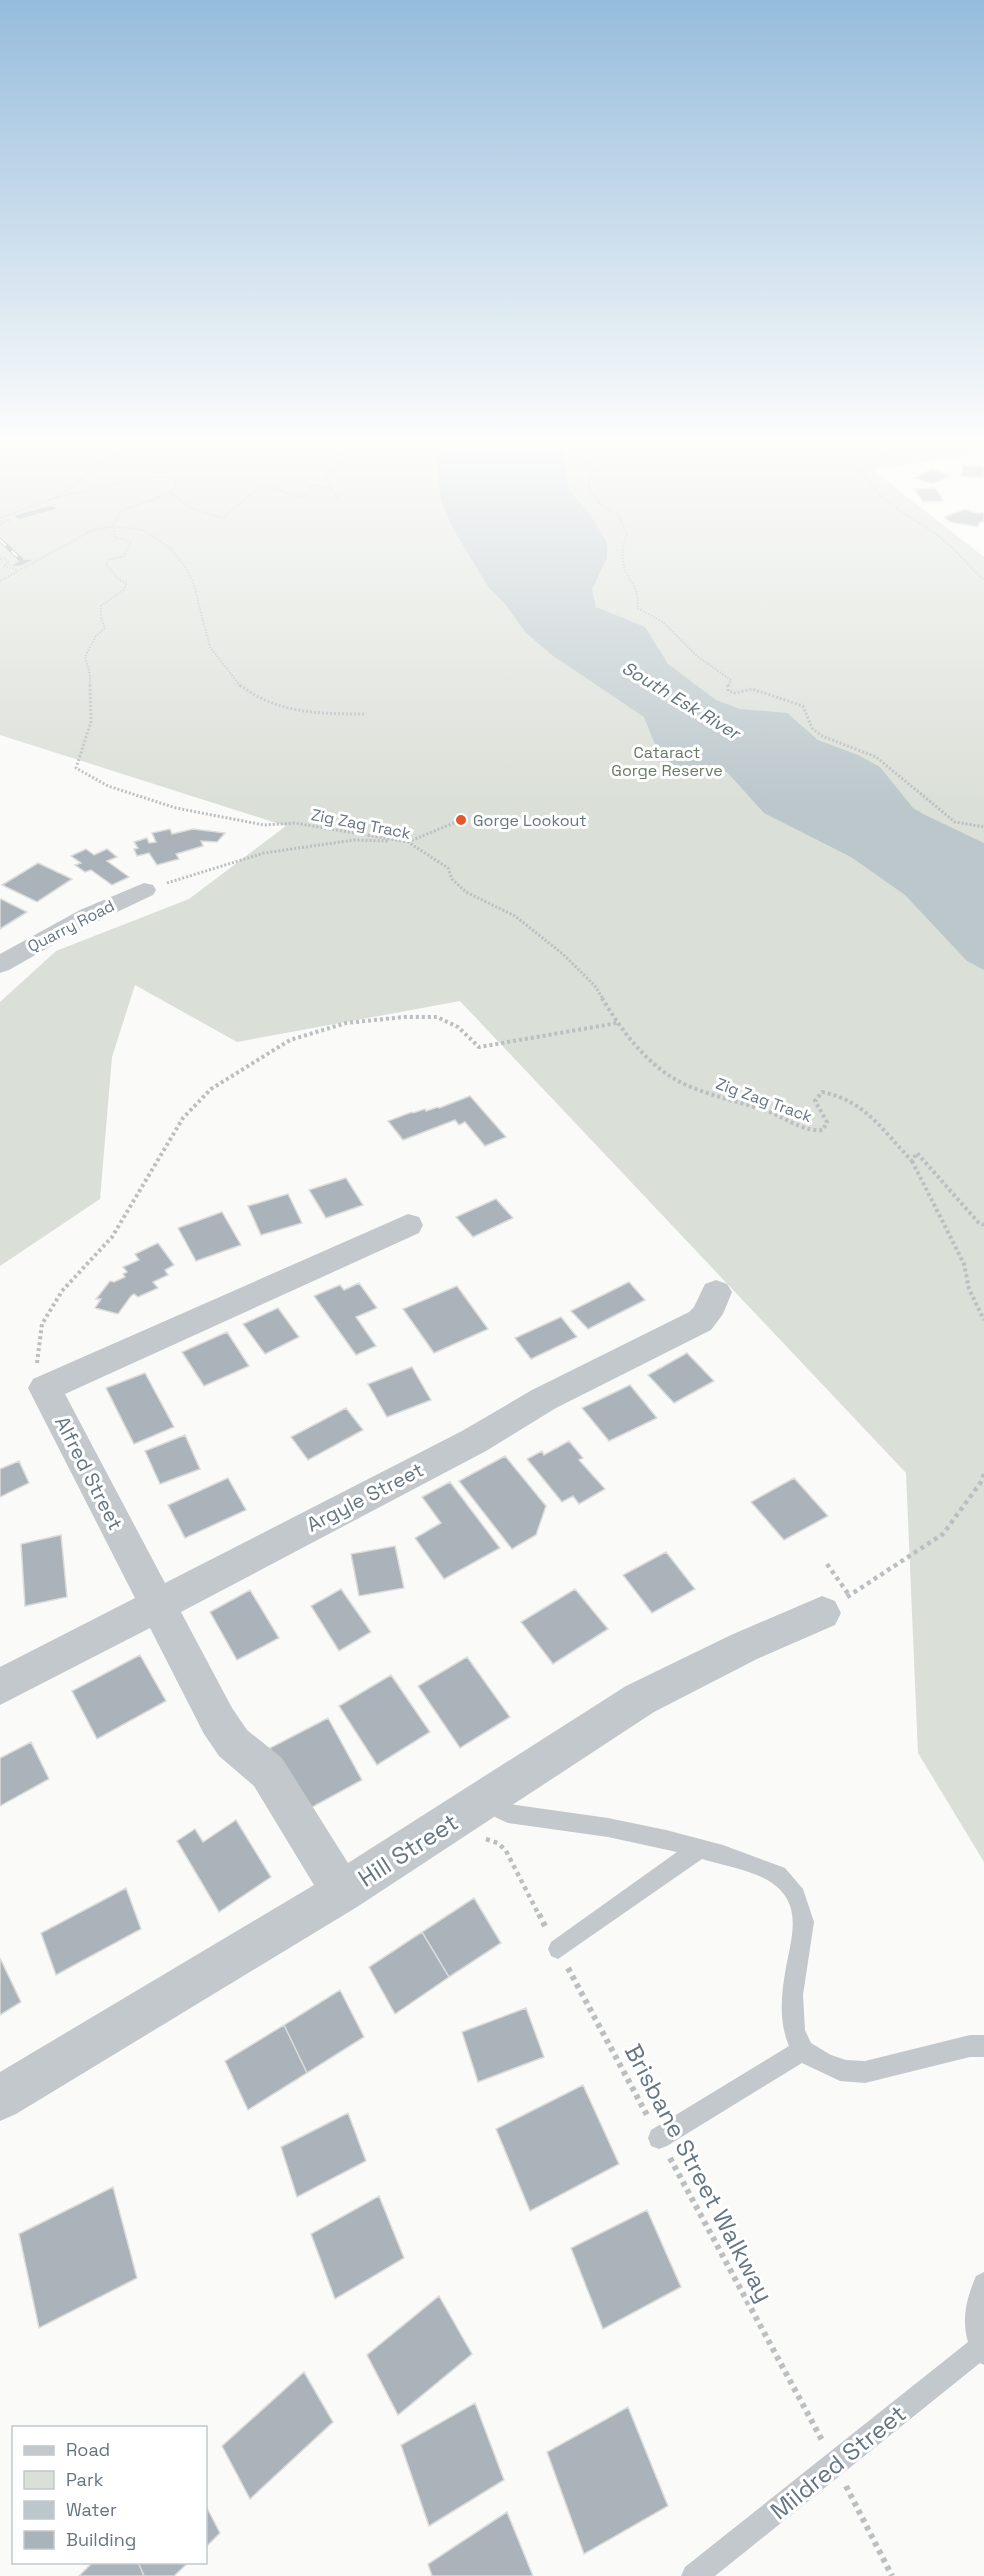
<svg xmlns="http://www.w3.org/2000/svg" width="984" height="2576" font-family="'Space Grotesk',sans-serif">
<rect width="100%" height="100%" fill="#fafaf8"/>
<!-- green -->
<path fill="#dadfd7" d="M0,443H984V453L873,470L984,557V1862L918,1753L906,1473L460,1001L237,1042L135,985L112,1057L100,1199L0,1266V1002L56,951L189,899L286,826L0,735Z"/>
<!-- water -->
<path fill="#bbc7cb" d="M430,443H557L563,450L569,489L589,513L607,542V558L592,589L596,607L645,627L668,664L716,700L740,709L787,713L818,740L858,755L880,767L913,808L923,814L984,843V970L967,961L905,895L851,857L764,813L727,772L685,771L664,759L658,752L644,717L552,655L526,633L505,604L489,588L453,529L441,500L436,455Z"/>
<!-- building -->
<path fill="#aab3b9" stroke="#dcdcda" stroke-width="1.5" d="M963,465L984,467L983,478L962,476Z
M932,469L951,476L932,484L914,478Z
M935,488L944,501L923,502L914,489Z
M52,505L58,509L19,520L13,515Z
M966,509L975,513H984V522H980L977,527L950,522L944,517Z
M22,559H37L21,566L8,567Z
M170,829L172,834L193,829L225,833L217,842L201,841L203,846L176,854L179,859L157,865L149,853L137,856L134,849L138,848L134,842L147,838L149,843L156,842L152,833Z
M86,849L94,855L107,849L117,857L107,861L129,877L112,885L91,870L85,872L75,865L81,863L71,856Z
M38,863L72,879L37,902L2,885Z
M1,899L27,912L0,929V900Z
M470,1096L506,1137L485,1146L465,1122L459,1125L455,1120L403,1140L388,1121L412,1112L413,1113L425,1109L426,1111L438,1107L439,1108Z
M346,1178L363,1205L326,1218L309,1190Z
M288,1194L302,1223L261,1235L248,1206Z
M496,1199L513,1218L473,1237L456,1217Z
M222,1212L241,1245L196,1261L178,1228Z
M158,1243L174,1265L165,1270L168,1275L153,1282L158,1288L138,1297L134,1294L131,1296L118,1314L95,1308L101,1299H96L110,1281L114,1282L125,1277L123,1274L127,1272L123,1267L139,1260L135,1254Z
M629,1282L645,1300L588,1329L571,1311Z
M359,1283L377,1308L356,1317L376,1346L356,1355L314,1296L340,1285L344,1290Z
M457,1286L488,1329L434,1353L403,1309Z
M278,1308L299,1337L265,1354L243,1324Z
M561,1317L577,1337L531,1359L515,1338Z
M227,1332L249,1366L204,1386L182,1352Z
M687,1353L714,1381L674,1403L648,1375Z
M412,1367L431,1400L387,1417L368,1384Z
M145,1373L174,1427L134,1444L106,1388Z
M630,1385L657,1418L609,1441L582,1408Z
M346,1408L363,1430L308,1460L291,1437Z
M185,1435L200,1469L160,1484L145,1451Z
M569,1441L583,1458L579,1460L605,1489L579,1504L573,1496L562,1502L527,1459L542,1451L544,1455Z
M505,1456L546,1506L536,1535L512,1549L459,1481Z
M19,1461L29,1483L0,1497V1469Z
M228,1478L246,1510L185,1538L168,1505Z
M794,1478L828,1516L784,1540L751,1502Z
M450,1482L500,1548L444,1579L415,1538L441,1523L422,1497Z
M61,1535L67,1597L25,1606L21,1544Z
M395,1546L404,1588L359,1596L351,1554Z
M666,1552L695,1589L652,1613L623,1575Z
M341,1589L371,1632L339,1651L311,1606Z
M575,1589L608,1629L553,1664L521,1622Z
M250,1590L279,1638L237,1660L210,1612Z
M140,1655L166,1701L97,1739L72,1691Z
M467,1657L510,1717L460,1748L418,1686Z
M391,1675L430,1732L377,1765L339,1706Z
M328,1718L362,1780L303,1812L270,1748Z
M31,1742L49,1779L0,1806V1758Z
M236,1820L271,1877L219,1912L177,1841L195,1829L203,1842Z
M126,1888L141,1929L56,1975L41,1933Z
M474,1898L501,1943L449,1977L422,1932Z
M422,1932L449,1977L395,2014L369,1967Z
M0,1958L21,2002L0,2015Z
M340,1990L364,2037L307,2073L284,2025Z
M526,2008L544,2057L478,2082L462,2032Z
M284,2025L307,2073L248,2110L225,2061Z
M583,2085L619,2164L530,2211L496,2129Z
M348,2113L366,2161L297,2197L281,2147Z
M113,2187L137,2278L39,2328L19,2234Z
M379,2196L404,2258L335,2299L311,2234Z
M647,2210L681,2287L603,2329L571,2248Z
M439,2296L472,2354L398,2415L367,2355Z
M304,2372L333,2422L250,2499L222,2446Z
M475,2403L504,2480L429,2526L401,2445Z
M628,2407L668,2506L584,2554L547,2452Z
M206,2506L220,2533L206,2547Z
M507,2512L533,2576H432L428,2564Z
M93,2562H138L144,2576H79Z
M138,2562H189L174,2576H144Z"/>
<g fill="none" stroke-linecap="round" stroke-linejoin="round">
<!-- path-far4 -->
<path stroke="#bbbfc2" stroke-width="2" stroke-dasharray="1.5 1.5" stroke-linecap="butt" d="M582,443L576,450L593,468L589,479V490L601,505L619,516L627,534C611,577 643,580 637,608L663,622L697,656L731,680L727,687
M916,443L878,458L863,472C883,508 910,514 940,537C956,550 969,566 984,580
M331,488L339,499
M171,493L193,509L223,518L262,485L303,498L313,485L331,488L326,476L341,462L340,455L302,446
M55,498L146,477H171L177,484L171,493L121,511L113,526L115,537L131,542L124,556L109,560L106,564L119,580L127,583L123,590L101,606V618L105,628L96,636L85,657L90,674V687
M0,518L55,498L83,479L91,467L138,443
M0,521L9,520L0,525
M0,538L23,559
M0,559L4,558L8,562L4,566L18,570
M0,581L91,531L113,526L143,530L170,548L184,565L193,582L210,647L241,687"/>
<!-- path-far3 -->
<path stroke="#bbbfc2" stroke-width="3" stroke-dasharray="2 2" stroke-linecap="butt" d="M90,685L91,722L76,768L108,786L176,808L264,825L295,823L408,842L448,868L452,879L466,892L515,916L564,955L595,986L603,999
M240,685C276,714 323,714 366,714
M728,685V691L735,693L752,689L803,706L812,728L822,736L876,757L955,822L984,827
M408,842L461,820
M167,883L264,853L354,840L388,841"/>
<!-- path-far2 -->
<path stroke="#bbbfc2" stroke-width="4" stroke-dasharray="3 3" stroke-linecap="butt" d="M602,998C621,1030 648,1067 684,1084C710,1096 740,1102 767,1111C786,1118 803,1132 823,1130L827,1122L815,1101L822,1092C866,1101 883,1131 912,1161L917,1153L978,1222L984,1225
M912,1161L964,1264L969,1289L984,1320
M37,1363L42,1324L62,1291L112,1237L183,1118L211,1089L290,1040L346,1023L404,1017H437L458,1027L479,1047L617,1023"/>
<!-- path-far1 -->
<path stroke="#bbbfc2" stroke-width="4.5" stroke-dasharray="4 4" stroke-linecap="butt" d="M827,1564L849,1595
M847,1597L943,1534L981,1482L984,1474
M486,1839L498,1843L506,1851L539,1915"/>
<!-- path -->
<path stroke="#bbbfc2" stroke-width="6" stroke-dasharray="4.5 4.5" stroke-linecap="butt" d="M539,1914L547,1930
M568,1968L648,2117
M670,2158L823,2442
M846,2486L892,2576"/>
<!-- service -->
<path fill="#c3c8cc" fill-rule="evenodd" d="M488,1789L495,1791L509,1804L608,1818L666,1830L723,1845L785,1868L803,1889L814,1922L803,1995L805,2030L811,2043L831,2055L846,2060L865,2061L970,2035H984V2057H970L865,2083L840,2081L802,2063L667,2146L659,2149L651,2146L648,2138L651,2130L789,2046C779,2023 781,1997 785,1973C790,1941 805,1906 772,1883C755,1871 722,1865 702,1859L558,1959L551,1956L548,1949L551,1942L677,1852L608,1837L508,1823C494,1817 484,1812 478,1798L481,1791Z
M984,2272V2365L980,2363L715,2576H681L685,2567L968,2342C961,2319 967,2297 976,2276Z"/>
<!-- minor -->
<path fill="#c3c8cc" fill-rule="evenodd" d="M144,883L153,885L156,890L153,895L79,930L9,970L0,973V954L80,910Z
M408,1214L419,1217L423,1225L419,1233L65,1394L165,1583L462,1431L532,1390L689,1312L694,1307L705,1284L716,1280L727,1284L732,1292L723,1314L711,1330L556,1408L486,1451L181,1612L232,1708L247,1730L282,1758L348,1863L626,1686L731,1635L822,1596L835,1601L841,1613L835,1625L757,1659L654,1712L357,1907L16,2114L0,2121V2072L314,1885L254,1786L219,1756L204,1734L150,1628L0,1705V1667L135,1598L28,1388L33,1379Z"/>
<!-- rail casing -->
<g stroke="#a2aab0" stroke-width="4">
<path id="rail" d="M0,540L21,560"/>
</g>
<!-- rail -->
<use href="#rail" stroke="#fff" stroke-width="2" stroke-dasharray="8" stroke-linecap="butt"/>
</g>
<!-- sky -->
<linearGradient id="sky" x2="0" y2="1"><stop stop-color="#96bcdc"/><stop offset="0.55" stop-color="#fdfdfc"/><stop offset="1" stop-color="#fdfdfc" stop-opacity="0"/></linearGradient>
<rect width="984" height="804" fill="url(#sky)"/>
<!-- markers -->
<circle fill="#e4572e" stroke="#fff" stroke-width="2" cx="461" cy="820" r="6"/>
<g text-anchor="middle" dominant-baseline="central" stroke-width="6" stroke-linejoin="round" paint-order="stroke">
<!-- far-park labels -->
<g font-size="16" fill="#687a64" stroke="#fff">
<text x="667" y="752">Cataract<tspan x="667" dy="18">Gorge Reserve</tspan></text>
</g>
<!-- far-poi labels -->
<g font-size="16" fill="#657683" stroke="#fff" text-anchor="start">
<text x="473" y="820">Gorge Lookout</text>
</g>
<!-- far-street labels -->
<g font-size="16" fill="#657683" stroke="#fff">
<text transform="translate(361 824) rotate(11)">Zig Zag Track</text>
<text transform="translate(71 926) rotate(-27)">Quarry Road</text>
<text transform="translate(764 1100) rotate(20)">Zig Zag Track</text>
</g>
<!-- far-water labels -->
<g font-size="18" font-style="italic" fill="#60757c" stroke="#fff">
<text transform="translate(681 700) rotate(31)">South Esk River</text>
</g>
<!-- street labels -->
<g font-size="20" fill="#657683" stroke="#fff">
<text transform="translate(89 1473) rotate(63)">Alfred Street</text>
<text transform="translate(365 1497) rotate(-27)">Argyle Street</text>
</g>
<!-- near-street labels -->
<g font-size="24" fill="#657683" stroke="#fff">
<text transform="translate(408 1850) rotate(-33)">Hill Street</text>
<text transform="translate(699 2173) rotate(62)">Brisbane Street Walkway</text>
<text transform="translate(838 2462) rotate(-39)">Mildred Street</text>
</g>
</g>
<!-- legend -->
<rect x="12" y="2426" width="195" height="138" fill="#ffffff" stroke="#c1c8cd" stroke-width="1.5"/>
<rect x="24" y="2446" width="30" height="9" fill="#c3c8cc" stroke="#c1c8cd" stroke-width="1.5"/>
<text x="66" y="2456" font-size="18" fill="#657683">Road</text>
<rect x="24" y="2471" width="30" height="18" fill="#dadfd7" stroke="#c1c8cd" stroke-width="1.5"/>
<text x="66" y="2486" font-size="18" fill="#657683">Park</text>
<rect x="24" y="2501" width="30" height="18" fill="#bbc7cb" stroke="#c1c8cd" stroke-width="1.5"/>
<text x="66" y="2516" font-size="18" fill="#657683">Water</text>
<rect x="24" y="2531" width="30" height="18" fill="#aab3b9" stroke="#c1c8cd" stroke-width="1.5"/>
<text x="66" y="2546" font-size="18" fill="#657683">Building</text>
</svg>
